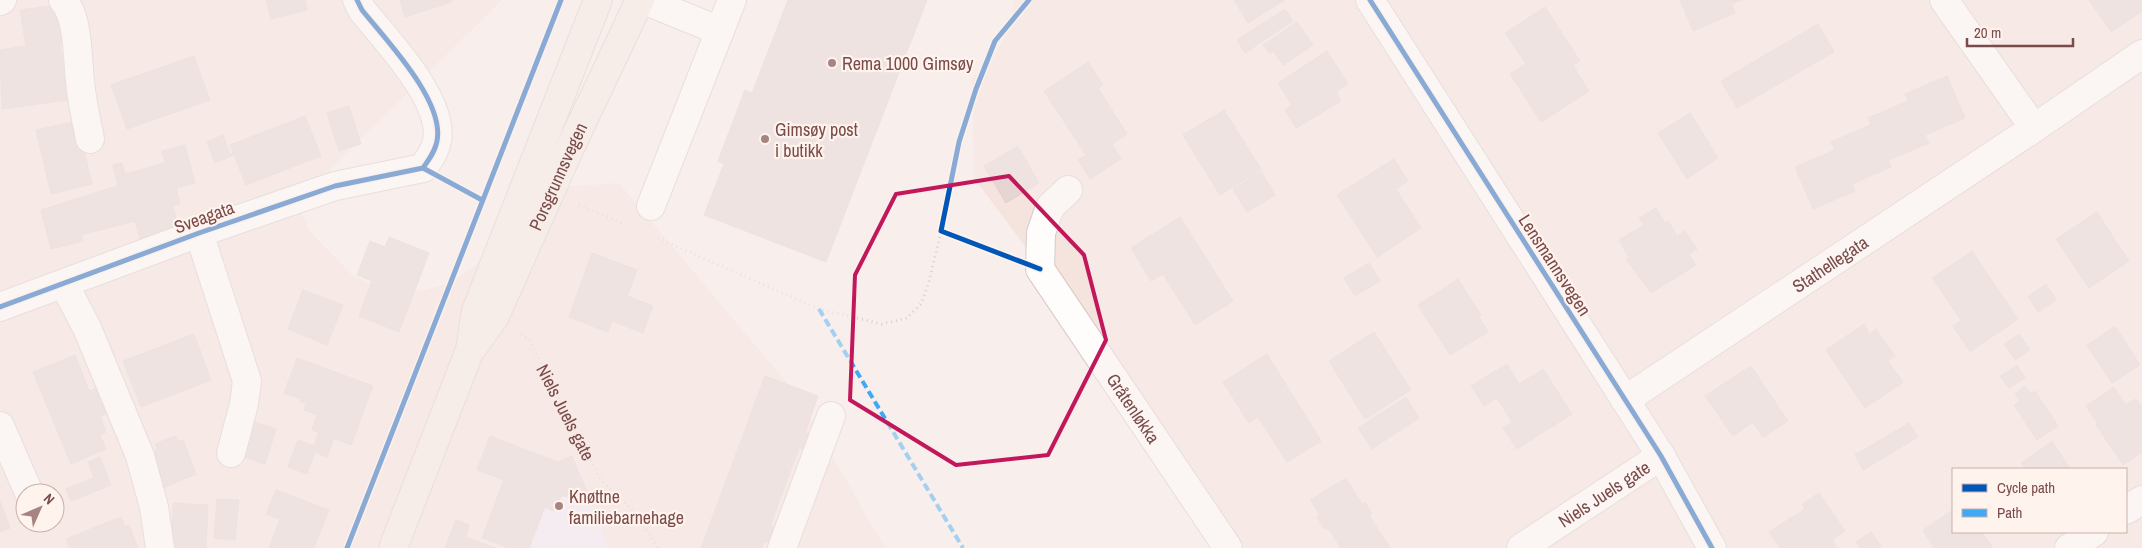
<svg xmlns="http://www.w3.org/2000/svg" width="2142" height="548" font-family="'Archivo Narrow',sans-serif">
<rect width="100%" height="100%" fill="#f8efec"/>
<!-- residential -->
<path fill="#f5e3dd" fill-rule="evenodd" d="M0,0H502L297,202L310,231L352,275L382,289L416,292L448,284L476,265L512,209L532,189L619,183L798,396L885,548H0ZM25,493H55V523H25Z
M1014,0H2142V548H1222L1059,292L974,178L972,79L998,50L1012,20ZM1953,469H2126V532H1953Z"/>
<!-- education -->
<path fill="#f0e8f4" d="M545,455L564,465L575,457L608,547L507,548Z"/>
<!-- building -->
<path fill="#e5d5d3" stroke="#e2d0ce" d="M266,0H305L307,10L271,19Z
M400,0H451L452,2L405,17Z
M788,0H927L826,262L704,215L724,164L718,161L745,90L752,93Z
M1234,0H1285L1248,23Z
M1680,0H1742L1732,4L1735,13L1693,31Z
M2089,0H2142V11L2111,32Z
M59,5L64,45H60L67,100L2,109L0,50L26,46L20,10Z
M1545,7L1580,61L1573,65L1559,43L1526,64L1505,33Z
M1285,9L1293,21L1245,53L1237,40Z
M1297,22L1313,45L1283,65L1273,51L1270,54L1263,45Z
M1818,24L1834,52L1737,108L1721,81Z
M1559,43L1589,91L1541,122L1510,74Z
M1327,51L1348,84L1336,92L1341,101L1296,128L1285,110L1292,105L1278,83Z
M194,56L210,100L127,129L111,85Z
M1088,62L1103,85L1098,88L1127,134L1112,144L1121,159L1090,179L1078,160L1086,155L1044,91Z
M1947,76L1965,118L1925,135L1929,143L1888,160L1891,167L1852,184L1855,191L1813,209L1795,167L1835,150L1831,142L1871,125L1868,118L1908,101L1905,94Z
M349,106L361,144L339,151L327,113Z
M1224,110L1261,169L1220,195L1183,135Z
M1690,113L1718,158L1687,179L1658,133Z
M305,116L321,156L246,185L230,145Z
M77,121L92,184L51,194L36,130Z
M223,135L230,154L233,153L234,155L215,163L207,142Z
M185,145L195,183L176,188L180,204L173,206L179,231L141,241L123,184L118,186L113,165L122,163L125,174L165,163L162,151Z
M1018,146L1039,183L1006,203L984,166Z
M1394,159L1408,181L1396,189L1421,228L1377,257L1337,195Z
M1261,171L1275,195L1247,212L1233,189Z
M123,184L132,217H134L135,221L81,235L83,241L51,249L41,210Z
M1656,208L1665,223L1668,221L1677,236L1685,231L1697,249L1689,254L1696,265L1651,293L1626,259L1629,258L1619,240L1644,225L1639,218Z
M2097,212L2129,261L2089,288L2056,239Z
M1180,217L1233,301L1195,325L1163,274L1151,281L1131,248Z
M389,237L429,253L399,332L359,316L372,281L357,275L370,241L385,247Z
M1972,251L2018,319L1970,352L1953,326L1961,320L1932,278Z
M592,253L637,270L627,296L653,306L643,333L612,321L608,332L569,317Z
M1369,263L1380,281L1355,296L1344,278Z
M1458,279L1481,315L1479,317L1488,332L1450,355L1418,305Z
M2046,284L2056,300L2038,312L2028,296Z
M303,290L343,305L327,345L288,329Z
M1864,324L1869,334L1876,329L1895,356L1888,361L1903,382L1865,408L1826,350Z
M2115,326L2140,365L2112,383L2087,345Z
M1374,332L1411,390L1365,419L1329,361Z
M194,334L211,380L141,407L123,361Z
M2019,334L2030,350L2015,360L2004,344Z
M1267,354L1321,441L1287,462L1258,417L1249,423L1223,382Z
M75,355L89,391L97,388L107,413L100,416L106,432L100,435L106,449L71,464L33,372Z
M297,358L373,386L351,445L334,438L327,457L315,452L307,474L288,467L298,440L314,446L319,433L312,430L317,415L304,410L306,403L300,401L301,399L284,393Z
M1507,364L1519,384L1484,406L1471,386Z
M2017,365L2025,378L2009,388L2000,376Z
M1751,366L1788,421L1763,438L1753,422L1733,436L1705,396Z
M1543,369L1572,414L1517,449L1503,428L1512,422L1497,398Z
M765,376L818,396L805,433L813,436L807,452L799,448L770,526L777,528L772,544L764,541L762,548H701Z
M2025,386L2031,394L2035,391L2058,426L2037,440L2014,405L2020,402L2015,394Z
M2114,387L2126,405L2136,399L2142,407V452L2123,465L2096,425L2098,424L2086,406Z
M1406,397L1419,418L1372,449L1358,428Z
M249,420L276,429L265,464L238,455Z
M1909,423L1918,437L1863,470L1855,455Z
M175,436L178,442L183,440L196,474L163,488L150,453L157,450L155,444Z
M490,436L558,462L572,456L589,496H561L554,511L545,507L529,548H509L482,538L504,480L477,470Z
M2052,441L2070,469H2026L2021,463Z
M100,457L111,485L71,501L66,489L94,478L88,462Z
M1346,478L1362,504L1365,502L1372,514L1369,515L1390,548H1341L1328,528L1325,530L1317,517L1320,515L1310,500Z
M276,490L329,510L314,548H269L280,519L266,514Z
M1819,493L1845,531L1832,540L1837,548H1780L1769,532L1805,509L1802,504Z
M217,499L239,500L235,540L214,538Z
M0,501L10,528L0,532Z
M173,503L208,505L206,548H172Z
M1953,510V532H1982L1993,548H1934L1923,530Z
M121,517L125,527L129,525L138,548H70L66,539Z
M456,520L469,525L466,537L496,548H445Z
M1871,532L1881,546L1877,548H1860L1856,542Z"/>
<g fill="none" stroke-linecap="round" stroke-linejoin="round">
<!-- minor casing -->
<g stroke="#d7cbc8" stroke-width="30">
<g id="minor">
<path d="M63,0C80,19 77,64 81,90C83,106 87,123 90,139"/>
<path d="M644,0L720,31"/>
<path d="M1370,0L1661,456L1712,548"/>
<path d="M1944,0L2034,128"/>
<path d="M0,1L2,0"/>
<path id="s2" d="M1068,190L1050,207L1041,233L1040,269L1228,548"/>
<path d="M651,206L732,0"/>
<path d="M199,233L247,381L244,404L231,453"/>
<path d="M64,284L87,328L140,456L154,507L160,548"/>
<path d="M0,307L199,233L335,186L423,168C429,159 435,152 437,141C445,101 386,40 362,10L357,0"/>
<path id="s3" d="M1625,400L2034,128L2142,54"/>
<path d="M0,426L29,493"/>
<path d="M2126,510L2142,500"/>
<path d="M782,548L831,416"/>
<path id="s4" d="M1521,548L1661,456"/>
<path d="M2069,548L2094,532"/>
</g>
</g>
<!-- major casing -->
<g stroke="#dacbc9" stroke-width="30">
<g id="major">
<path id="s5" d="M473,347L494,318L569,150L640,0"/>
<path d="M393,548L470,350L476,311L598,0"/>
</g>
</g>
<!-- path -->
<g stroke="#dccfcd" stroke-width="3" stroke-dasharray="1 4" stroke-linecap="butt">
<path d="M579,205L624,224"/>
<path d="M658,238L819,309L882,324L907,318L921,304L929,282L941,231"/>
<path id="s1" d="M521,334L529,340L601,480L637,515L658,548"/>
</g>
<!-- minor -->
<use href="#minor" stroke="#fefdfc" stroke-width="28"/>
<!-- major -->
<use href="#major" stroke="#f3eae5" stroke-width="28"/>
<!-- quiet -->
<path stroke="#3fa9f5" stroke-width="4" stroke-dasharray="8 4" stroke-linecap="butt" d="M819,309L963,548"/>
<!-- cycleway casing -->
<g stroke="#fff3ee" stroke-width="8">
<path id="cycleway" d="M357,0L362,10C386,40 445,101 437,141C435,152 429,159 423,168
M1029,0L995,41L976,89L959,142L941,231L1040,269
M1370,0L1661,456L1712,548
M423,168L482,200
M0,307L199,233L335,186L423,168
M347,548L561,0"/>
</g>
<!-- cycleway -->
<use href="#cycleway" stroke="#0057b8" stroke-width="5"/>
</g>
<!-- marked area -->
<path d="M0 0H2142V548H0ZM1009,176L1084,255L1106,340L1048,455L956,465L850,400L855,275L896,194Z" fill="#f8efec" fill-opacity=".55" fill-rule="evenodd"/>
<path fill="none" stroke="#c2185b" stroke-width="4" stroke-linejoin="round" d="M1009,176L1084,255L1106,340L1048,455L956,465L850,400L855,275L896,194Z"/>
<!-- markers -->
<g fill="#a68481" stroke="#fff3ee" stroke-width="2">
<circle cx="832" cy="63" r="5"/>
<circle cx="765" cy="139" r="5"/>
<circle cx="559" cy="506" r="5"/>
</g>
<g text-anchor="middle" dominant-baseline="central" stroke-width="4.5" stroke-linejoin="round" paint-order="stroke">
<!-- poi labels -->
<g font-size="18" fill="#7a4b48" stroke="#fff3ee" text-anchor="start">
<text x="842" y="63">Rema 1000 Gimsøy</text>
<text x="775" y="129">Gimsøy post<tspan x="775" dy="21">i butikk</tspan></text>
<text x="569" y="496">Knøttne<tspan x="569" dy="21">familiebarnehage</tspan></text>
</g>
<!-- street labels -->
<g font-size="18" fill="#7a4b48" stroke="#fff3ee">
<text stroke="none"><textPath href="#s5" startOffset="191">Porsgrunnsvegen</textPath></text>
<text transform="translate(204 217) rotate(-20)">Sveagata</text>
<text stroke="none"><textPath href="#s3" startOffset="246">Stathellegata</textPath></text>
<text transform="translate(1555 265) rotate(57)">Lensmannsvegen</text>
<text stroke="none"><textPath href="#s2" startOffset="256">Gråtenløkka</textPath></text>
<text stroke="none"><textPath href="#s1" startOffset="91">Niels Juels gate</textPath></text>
<text stroke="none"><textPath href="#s4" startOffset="99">Niels Juels gate</textPath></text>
</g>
</g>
<!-- legend -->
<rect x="1952" y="468" width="175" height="65" fill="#fff3ee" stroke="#cab0ac"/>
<rect x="1962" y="484" width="25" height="8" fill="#0057b8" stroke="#cab0ac"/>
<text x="1997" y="493" font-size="15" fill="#7a4b48">Cycle path</text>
<rect x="1962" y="509" width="25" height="8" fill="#3fa9f5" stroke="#cab0ac"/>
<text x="1997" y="518" font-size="15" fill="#7a4b48">Path</text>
<!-- north arrow -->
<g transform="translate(40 508) rotate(45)"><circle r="24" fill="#fff3ee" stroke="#cab0ac"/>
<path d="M0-4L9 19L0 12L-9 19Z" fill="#a68481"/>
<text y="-8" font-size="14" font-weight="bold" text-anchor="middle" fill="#7a4b48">N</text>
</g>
<!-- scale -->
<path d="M1967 38v8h106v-8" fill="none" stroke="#7a4b48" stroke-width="2.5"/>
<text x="1974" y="38" font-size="15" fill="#7a4b48" stroke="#fff3ee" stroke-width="4" paint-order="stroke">20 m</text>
</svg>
